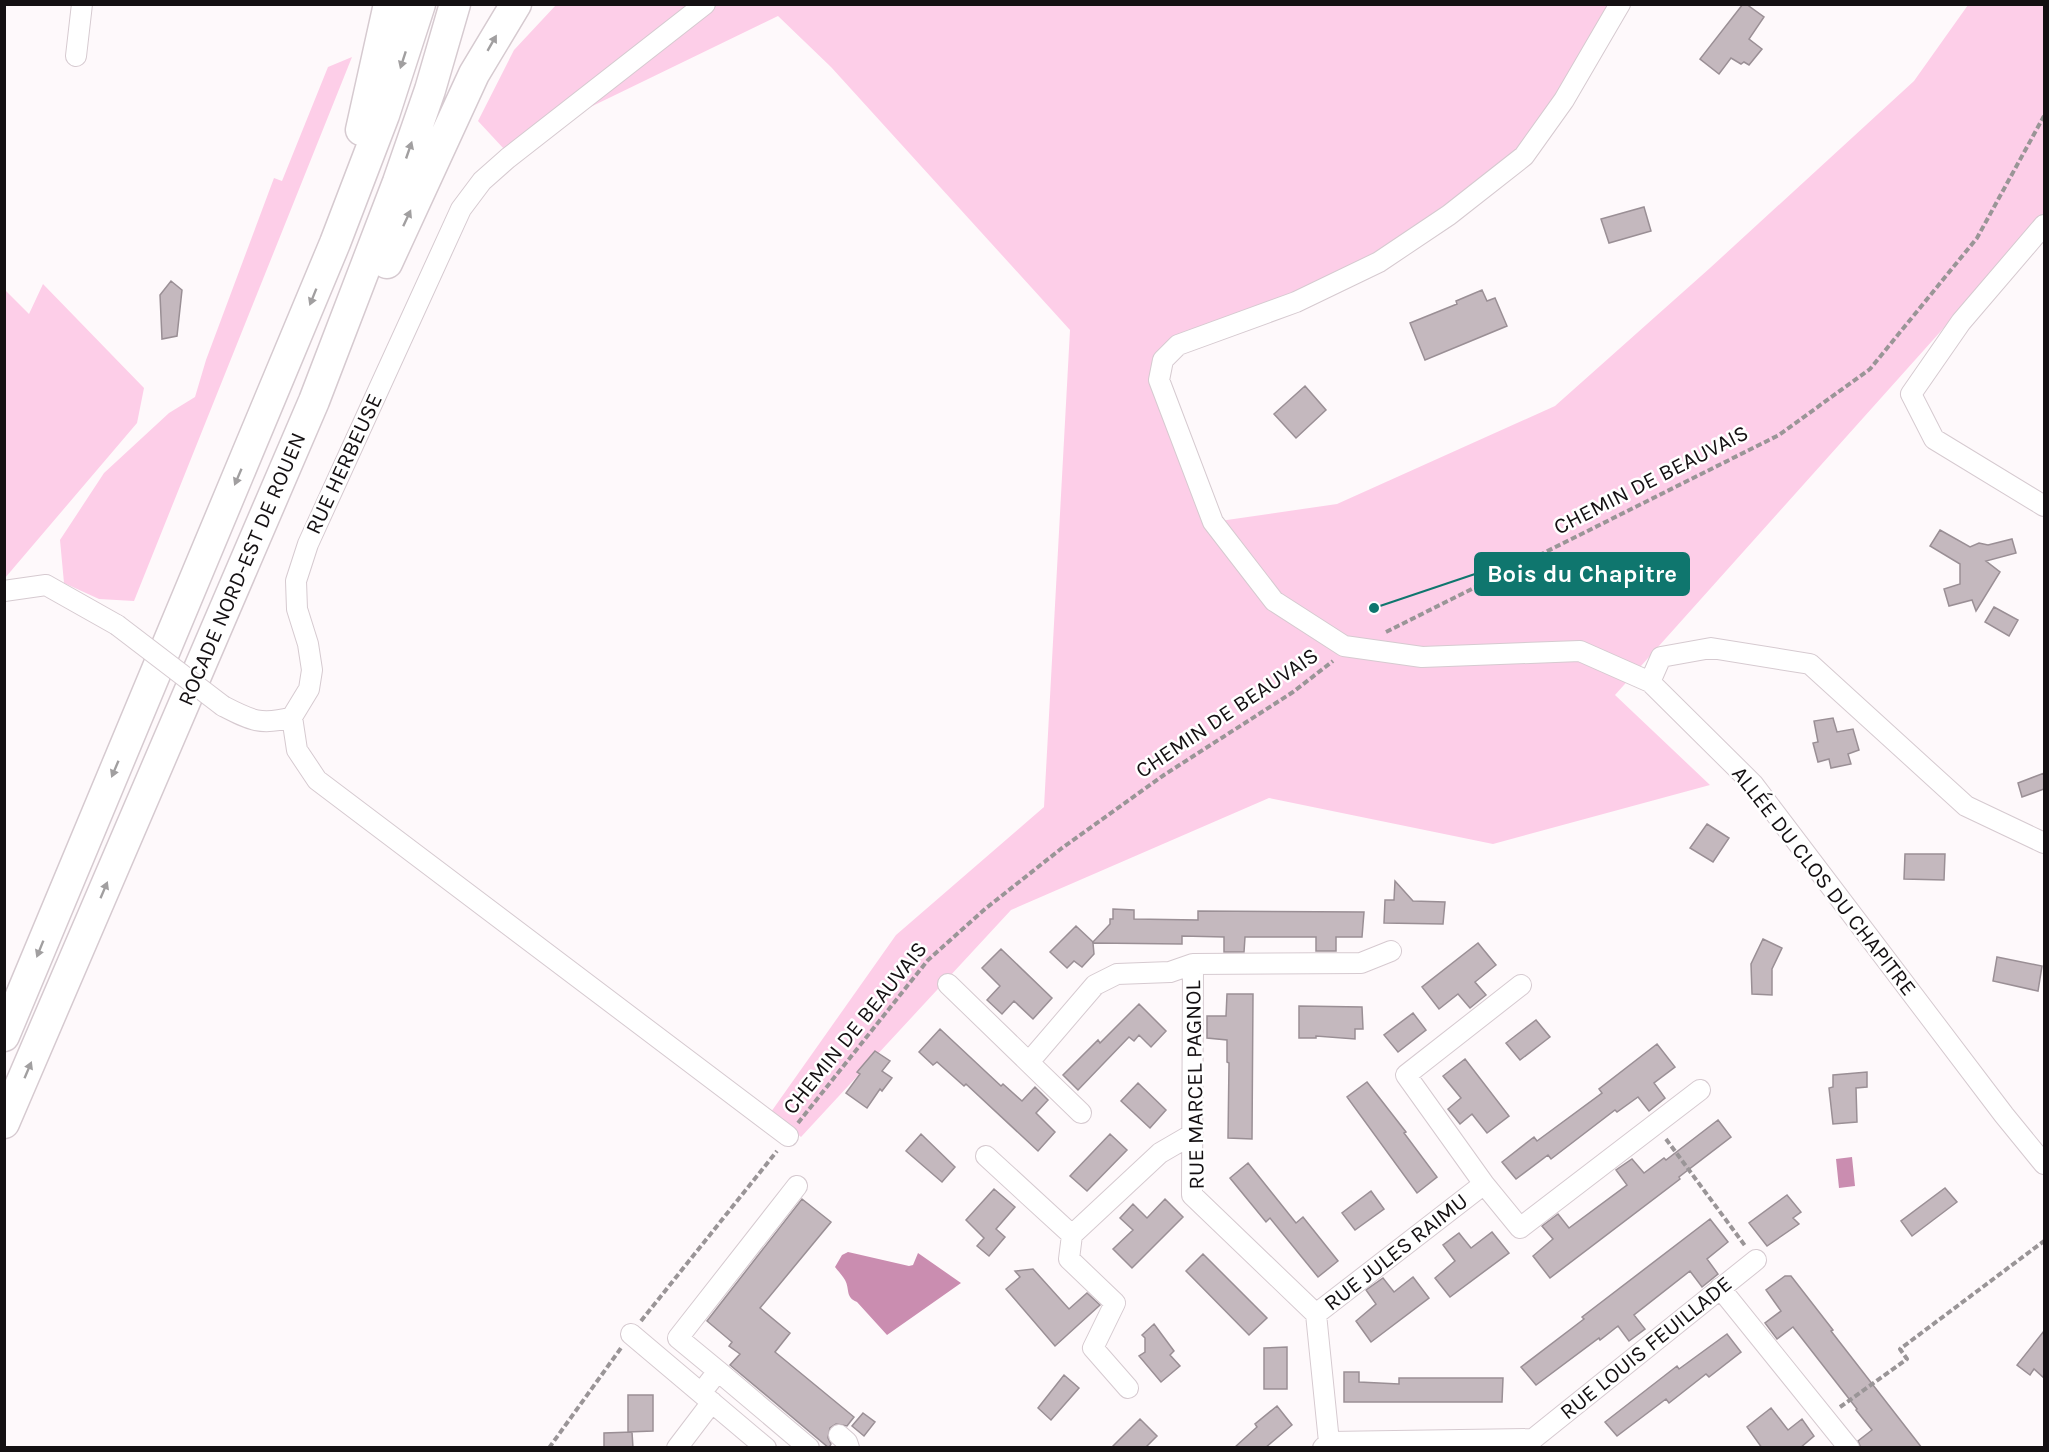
<svg xmlns="http://www.w3.org/2000/svg" width="2049" height="1452" font-family="Karla,sans-serif">
<rect width="100%" height="100%" fill="#fef9fb"/>
<!-- green -->
<path fill="#fdcee8" d="M556,5H1620L1524,156L1379,262L1178,345L1159,380L1213,522L1337,504L1555,406L1710,268L1914,81L1968,5H2044V216L1615,695L1710,785L1493,844L1269,798L1011,910L801,1137L771,1112L896,935L1044,807L1070,330L831,67L778,16L504,149L478,121L514,50Z
M352,57L134,601L99,599L64,583L60,540L104,473L169,413L195,397L206,360L274,178L282,181L328,67Z
M43,284L144,388L137,423L5,578V290L29,314Z"/>
<!-- water -->
<path fill="#ca8db0" d="M1852,1157L1855,1186L1839,1188L1836,1159Z
M848,1252L909,1266L913,1265L918,1253L961,1283L887,1335L857,1302C845,1297 850,1289 845,1280C842,1275 838,1271 835,1267L842,1255Z"/>
<!-- building -->
<path fill="#c4b8be" stroke="#9a8f95" stroke-width="1.5" d="M1743,4H1746L1764,17L1749,39L1762,49L1749,65L1744,62L1741,64L1731,58L1719,74L1700,59Z
M1644,207L1651,231L1609,243L1601,219Z
M171,281L182,290L177,336L162,339L160,295Z
M1482,290L1487,301L1495,298L1507,326L1425,360L1410,323L1457,304L1456,301Z
M1305,386L1326,410L1296,438L1274,414Z
M1940,530L1970,547L1979,543L1988,545L2012,539L2016,553L1986,561L2000,572L1976,611L1972,600L1949,606L1944,589L1960,584V564L1930,546Z
M1994,607L2018,620L2009,636L1985,622Z
M1833,718L1837,732L1853,729L1859,750L1848,754L1851,764L1831,768L1829,759L1818,762L1813,743L1818,742L1814,721Z
M2044,773V789L2022,797L2018,783Z
M1707,824L1729,838L1713,862L1690,848Z
M1905,854H1945L1944,880L1904,879Z
M1395,881L1413,901L1445,902L1443,924L1384,923L1385,900H1394Z
M1113,909L1134,910V919L1198,920V911L1364,912L1362,937H1336V951H1316V937H1245L1244,952H1224V937L1182,936V944L1093,943L1094,954L1082,967L1074,961L1067,968L1050,952L1076,926L1093,942L1110,924V919H1113Z
M1763,939L1782,948L1772,969V995L1752,994L1751,964Z
M1478,943L1496,965L1475,982L1486,995L1470,1008L1458,994L1439,1009L1422,987Z
M1001,949L1052,998L1033,1019L1014,1001L1002,1014L987,1000L1000,986L982,968Z
M1997,957L2042,966L2038,991L1993,981Z
M1227,994H1253L1252,1139L1228,1138L1229,1063L1227,1062V1040L1207,1038V1016H1226Z
M1139,1004L1166,1031L1151,1047L1139,1035L1134,1041L1129,1037L1078,1090L1063,1075L1098,1040L1100,1043Z
M1299,1006L1362,1007L1363,1029H1355V1039L1316,1036V1038H1299Z
M1413,1013L1426,1030L1398,1052L1384,1035Z
M1536,1020L1550,1037L1520,1060L1506,1043Z
M940,1029L1001,1086L1003,1084L1022,1101L1035,1087L1048,1100L1036,1113L1055,1132L1038,1151L966,1084L964,1086L937,1062L933,1065L919,1052Z
M1657,1044L1675,1067L1654,1083L1665,1098L1649,1111L1638,1097L1617,1112L1615,1110L1551,1159L1548,1155L1516,1179L1502,1162L1534,1137L1537,1141L1602,1093L1599,1089Z
M875,1051L890,1061L882,1071L892,1078L882,1091L880,1089L867,1108L846,1093L860,1074L857,1072Z
M1465,1059L1509,1116L1487,1133L1472,1114L1460,1124L1448,1109L1461,1098L1443,1076Z
M1867,1072V1087L1856,1088L1857,1122L1833,1124L1829,1088L1833,1087V1075Z
M1367,1082L1406,1132L1404,1133L1437,1177L1417,1193L1347,1097Z
M1138,1083L1166,1110L1150,1128L1121,1101Z
M1718,1120L1731,1137L1679,1177L1680,1179L1550,1278L1533,1256L1553,1239L1542,1226L1558,1214L1569,1228L1627,1185L1616,1170L1632,1159L1644,1173L1664,1158L1666,1160Z
M921,1134L955,1167L942,1182L906,1151Z
M1110,1134L1127,1150L1087,1191L1070,1176Z
M1248,1163L1296,1223L1303,1217L1338,1261L1318,1277L1270,1218L1266,1222L1230,1178Z
M1945,1188L1957,1202L1912,1236L1901,1221Z
M994,1189L1015,1207L996,1229L1005,1237L989,1256L977,1246L984,1238L966,1220Z
M1371,1191L1384,1209L1355,1230L1342,1213Z
M1787,1195L1801,1212L1793,1218L1799,1224L1767,1246L1749,1223Z
M802,1199L831,1222L760,1308L790,1333L775,1352L854,1417L847,1426L836,1424L830,1428L828,1438L831,1444L829,1448L730,1365L740,1354L729,1346L732,1342L707,1321Z
M1165,1199L1183,1217L1132,1268L1113,1249L1133,1230L1120,1218L1133,1204L1147,1218Z
M1710,1219L1728,1242L1707,1259L1718,1274L1702,1287L1690,1271L1634,1315L1645,1329L1629,1341L1618,1326L1600,1340L1599,1338L1536,1385L1521,1367L1584,1319L1582,1317Z
M1492,1232L1509,1253L1450,1297L1435,1278L1455,1261L1443,1245L1459,1233L1471,1248Z
M1203,1254L1267,1318L1249,1335L1186,1271Z
M1033,1269L1069,1309L1087,1293L1100,1305L1055,1346L1006,1289L1020,1277L1015,1271Z
M1785,1276H1791L1833,1330L1831,1331L1922,1448H1861L1858,1441L1872,1430L1856,1410L1857,1409L1793,1327L1777,1339L1765,1323L1781,1311L1766,1290Z
M1413,1277L1429,1298L1371,1342L1356,1321L1376,1304L1366,1290L1383,1278L1394,1292Z
M1154,1324L1174,1351L1170,1355L1180,1366L1161,1382L1139,1356L1145,1352V1338L1142,1335Z
M2044,1331V1378L2034,1369L2030,1375L2017,1365Z
M1727,1334L1741,1352L1709,1377L1706,1374L1669,1403L1666,1399L1617,1436L1605,1422L1677,1366L1679,1369Z
M1287,1347V1389H1264V1348Z
M1344,1372H1359V1382L1399,1384V1378H1503L1502,1402H1344Z
M1064,1375L1079,1388L1051,1420L1038,1408Z
M628,1395H653V1431L628,1432Z
M1277,1406L1292,1425L1265,1448H1234L1257,1427L1255,1424Z
M1771,1408L1788,1430L1802,1419L1814,1436L1800,1448H1762L1747,1427Z
M863,1413L875,1422L864,1436L852,1426Z
M1140,1419L1157,1436L1145,1448H1111Z
M632,1432L633,1448H604V1433Z"/>
<g fill="none" stroke-linecap="round" stroke-linejoin="round">
<!-- minor casing -->
<g stroke="#d6cad0" stroke-width="22">
<path id="minor" d="M1620,4L1564,100L1524,156L1449,215L1379,262L1296,302L1178,345L1163,360L1159,380L1213,522L1274,601L1344,646L1422,657L1580,651L1650,682L1753,784L2004,1115L2044,1164
M76,56L82,4
M2044,225L1961,322L1911,394L1934,439L2044,506
M4,591L46,585L117,625
M1650,682L1661,657L1711,648L1810,664L1966,806L2044,843
M223,706C250,720 261,726 292,717L309,689L312,670L308,644L297,609L296,581L308,544L461,209L482,181L508,158L705,4
M292,717L297,750L317,780L788,1136
M1193,964L1192,1195L1316,1314L1329,1442
M948,984L1081,1113
M1029,1062L1095,985L1117,974L1170,972L1193,964L1361,963L1391,951
M986,1156L1072,1235L1069,1259L1115,1303L1093,1348L1128,1388
M1484,1184L1520,1228L1700,1090
M1072,1235L1160,1153L1191,1135
M1720,1288L1849,1448
M1316,1314L1484,1184L1406,1075L1521,985
M631,1334L766,1448
M718,1371L809,1448
M701,1393L718,1371L678,1338L797,1186
M839,1435L847,1442L849,1448
M677,1448L712,1402
M1323,1448L1329,1442L1533,1439L1756,1260"/>
</g>
<!-- highway casing -->
<g stroke="#d6cad0" stroke-width="33">
<path id="highway" d="M361,130L389,4
M387,263L474,74L516,4
M4,1036L335,243L384,115L420,4
M4,1123L314,401L398,182L430,90L455,4"/>
</g>
<!-- path -->
<path stroke="#9a9597" stroke-width="4" stroke-dasharray="6 3" stroke-linecap="butt" d="M1386,632L1779,435L1870,369L1977,238L2044,116
M798,1123L928,960L985,909L1062,848L1164,775L1293,692L1333,661
M1666,1139L1746,1247
M641,1321L777,1151
M1840,1407L1907,1359L1900,1349L2044,1241
M549,1448L621,1348"/>
<!-- minor -->
<use href="#minor" stroke="#fff" stroke-width="20"/>
<!-- highway -->
<use href="#highway" stroke="#fff" stroke-width="30"/>
<!-- minor-bridge casing -->
<g stroke="#d6cad0" stroke-width="22" stroke-linecap="butt">
<path id="minor-bridge" d="M117,625L223,706"/>
</g>
<!-- minor-bridge -->
<use href="#minor-bridge" stroke="#fff" stroke-width="20"/>
</g>
<!-- one-way arrows -->
<defs><path id="oneway-solid" d="M-6-.8H1V-3.2L6.5 0L1 3.2V.8H-6Z" transform="scale(1.5)"/></defs>
<g fill="#a19fa0">
<use href="#oneway-solid" transform="translate(492 43) rotate(-60)"/>
<use href="#oneway-solid" transform="translate(403 60) rotate(108)"/>
<use href="#oneway-solid" transform="translate(409 150) rotate(-71)"/>
<use href="#oneway-solid" transform="translate(407 218) rotate(-65)"/>
<use href="#oneway-solid" transform="translate(313 297) rotate(112)"/>
<use href="#oneway-solid" transform="translate(238 477) rotate(113)"/>
<use href="#oneway-solid" transform="translate(115 769) rotate(113)"/>
<use href="#oneway-solid" transform="translate(104 890) rotate(-67)"/>
<use href="#oneway-solid" transform="translate(40 949) rotate(112)"/>
<use href="#oneway-solid" transform="translate(28 1070) rotate(-67)"/>
</g>
<g text-anchor="middle" dominant-baseline="central" stroke-width="5" stroke-linejoin="round" paint-order="stroke">
<!-- street labels -->
<g font-size="22" fill="#141012" stroke="#fff">
<text transform="translate(344 464) rotate(-65)">RUE HERBEUSE</text>
<text transform="translate(1651 480) rotate(-27)">CHEMIN DE BEAUVAIS</text>
<text transform="translate(242 569) rotate(-67)">ROCADE NORD-EST DE ROUEN</text>
<text transform="translate(1227 713) rotate(-34)">CHEMIN DE BEAUVAIS</text>
<text transform="translate(1824 881) rotate(52)">ALLÉE DU CLOS DU CHAPITRE</text>
<text transform="translate(855 1028) rotate(-51)">CHEMIN DE BEAUVAIS</text>
<text transform="translate(1195 1085) rotate(-91)">RUE MARCEL PAGNOL</text>
<text transform="translate(1396 1252) rotate(-38)">RUE JULES RAIMU</text>
<text transform="translate(1646 1348) rotate(-39)">RUE LOUIS FEUILLADE</text>
</g>
</g>
<!-- callouts -->
<path fill="none" stroke="#0f766e" stroke-width="2" d="M1374 608L1475 574"/>
<circle fill="#0f766e" stroke="#fff" stroke-width="2" cx="1374" cy="608" r="6"/>
<rect fill="#0f766e" stroke="#0f766e" stroke-width="2" x="1475" y="553" width="214" height="42" rx="6"/>
<g font-size="24" text-anchor="middle" font-weight="bold" fill="#fff">
<text x="1582" y="582">Bois du Chapitre</text>
</g>
<!-- border -->
<rect width="2049" height="1452" fill="none" stroke="#141012" stroke-width="12"/>
</svg>
